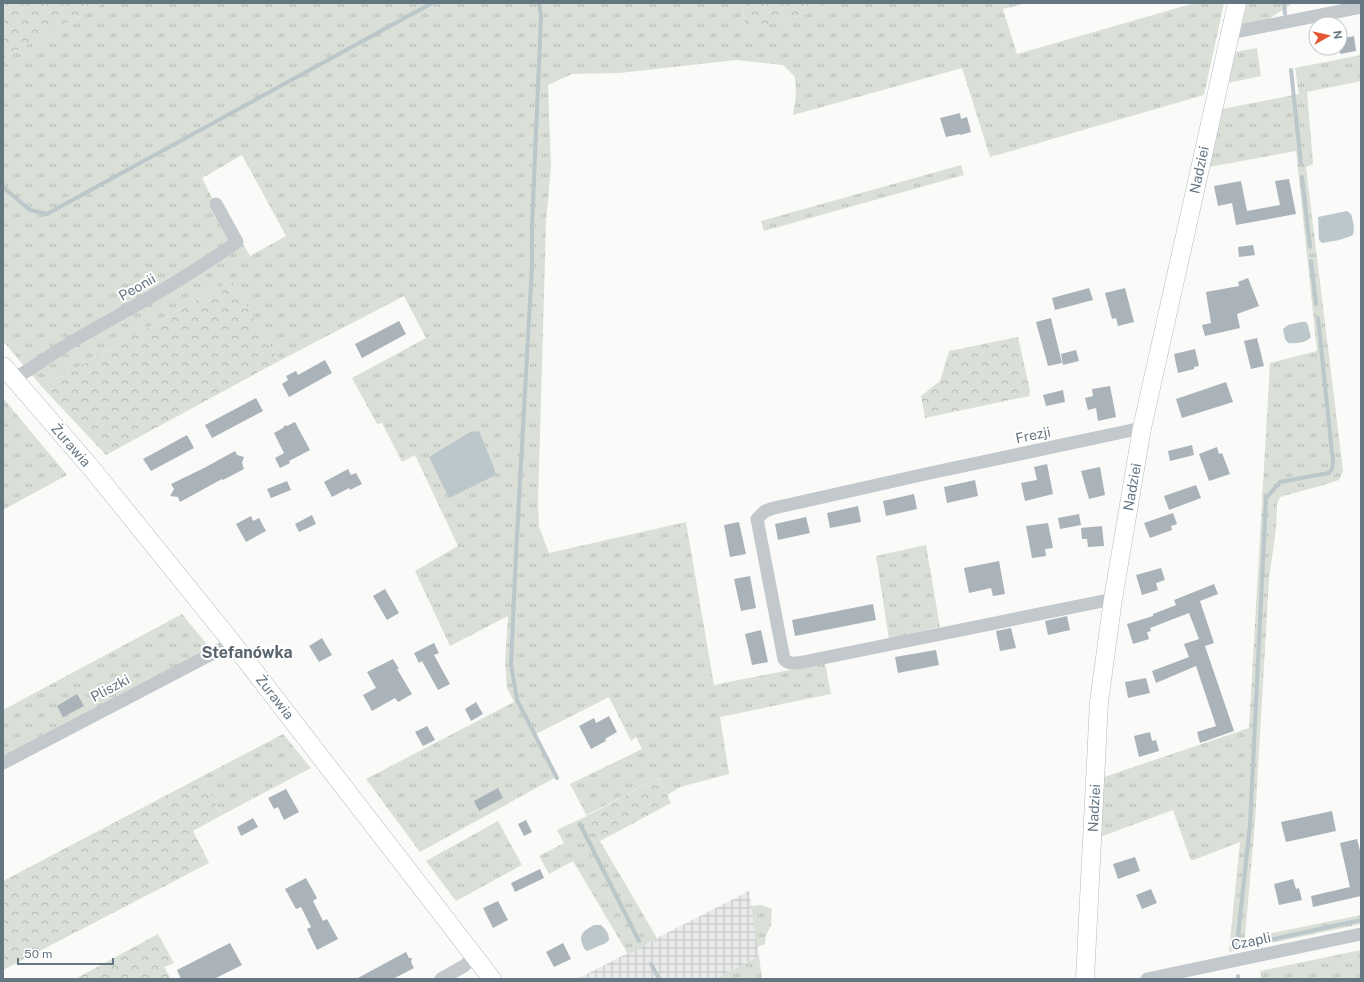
<svg xmlns="http://www.w3.org/2000/svg" width="1364" height="982" font-family="'Public Sans',sans-serif">
<defs>
<pattern id="industrial-grid" width="8" height="8" patternUnits="userSpaceOnUse"><rect width="8" height="8" fill="#e8e9e9"/><path d="M0 4h8M4 0v8" fill="none" stroke="#c0c1c2"/></pattern>
<pattern id="grass-tufts" width="24" height="20" patternUnits="userSpaceOnUse"><rect width="24" height="20" fill="#dadfd7"/><path d="M3 7l-1-3M5 7V3M7 7l1-3M15 17l-1-3M17 17v-4M19 17l1-3" fill="none" stroke="#b4b9b4"/></pattern>
<pattern id="forest-crowns" width="20" height="18" patternUnits="userSpaceOnUse"><rect width="20" height="18" fill="#dadfd7"/><path d="M2 6a3 3 0 1 1 6 0M12 15a3 3 0 1 1 6 0" fill="none" stroke="#b4b9b4"/></pattern>
</defs>
<rect width="100%" height="100%" fill="#fafaf8"/>
<!-- industrial -->
<path fill="url(#industrial-grid)" d="M749,891L759,956L716,979H577Z"/>
<!-- grass -->
<path fill="url(#grass-tufts)" fill-rule="evenodd" d="M104,3H743L745,31L825,8L827,3H1027L1003,9L1017,54L1195,3H1224L1204,95L990,157L962,68L793,115L796,96L795,77L783,65L736,60L620,73L572,74L548,85L551,167L546,223L538,504L539,527L549,553L686,522L714,685L825,663L831,694L720,717L729,774L680,787L667,795L658,778L587,815L600,841L657,938L628,954L573,861L549,874L539,856L564,843L557,830L587,816L570,784L642,749L636,737L631,741L609,697L536,734L558,776L420,852L366,779L514,702L507,688L505,662L508,616L450,646L415,571L458,546L415,455L402,462L382,423L377,424L352,378L426,338L404,296L279,361L232,280L42,387L3,341V58ZM242,155L286,236L250,256L243,244L235,249L209,203L213,200L202,178Z
M1247,3H1293L1263,23L1241,27Z
M1257,48L1261,76L1228,83L1235,52Z
M1361,55V81L1307,92L1313,164L1306,167L1343,471L1339,480L1327,484L1280,497L1277,504L1276,529L1269,579L1255,822L1244,948L1229,952L1240,842L1191,861L1173,810L1100,837L1104,777L1249,728L1270,363L1317,351L1296,151L1209,167L1222,109L1299,94L1295,68Z
M961,165L964,175L764,231L761,221Z
M3,398L67,475L3,510Z
M926,545L940,627L889,639L876,556Z
M182,614L210,648L3,757V710Z
M283,734L311,768L222,815L201,777Z
M498,821L522,865L456,901L426,861Z
M762,905L772,909L771,925L766,935L765,944L757,947L751,906Z
M1361,915V924L1257,946L1258,936Z
M1361,950V979H1261L1260,971Z
M759,956L762,979H716Z"/>
<!-- forest -->
<path fill="url(#forest-crowns)" d="M3,3H104L3,58Z
M743,3H827L825,8L745,31Z
M232,280L279,361L106,455L42,387Z
M1018,337L1030,391L1029,396L925,418L921,396L940,381L949,351Z
M201,777L222,815L193,831L209,863L3,970V881Z
M658,778L671,803L600,841L587,816Z
M158,934L174,963L164,967L171,979H75Z"/>
<!-- water -->
<path fill="#bbc7cb" d="M1347,211L1351,214C1353,221 1355,227 1353,235C1343,240 1333,241 1322,243L1319,240L1318,217Z
M1301,322H1306L1308,325L1311,337C1306,343 1295,344 1288,343L1285,339L1283,329L1288,325Z
M479,431L494,468L496,475L449,498L429,457L470,432Z
M594,925H601C606,930 609,933 609,940L606,943L587,951C584,949 583,947 582,943C578,933 587,929 594,925Z"/>
<g fill="none" stroke-linecap="round" stroke-linejoin="round">
<!-- stream -->
<path stroke="#bbc7cb" stroke-width="4" d="M539,3L541,17L532,226V266L516,553L511,664L517,700L557,778
M1284,3L1285,14
M1291,70L1301,164
M1302,177L1310,247
M3,187L30,210L47,214L432,3
M1311,261L1316,304
M580,824L639,941
M1265,941L1361,920
M1237,945L1250,825L1266,498L1280,482L1329,473L1332,469L1333,462L1318,318
M651,964L659,979
M1238,976V979"/>
</g>
<!-- building -->
<path fill="#aab3b9" d="M1354,36L1356,51L1340,54V39Z
M960,113L961,119L967,117L971,132L960,135V134L946,137L940,118Z
M1289,179L1296,214L1236,225L1232,203L1218,206L1214,186L1241,181L1247,211L1280,205L1275,181Z
M1253,245L1255,255L1239,257L1238,247Z
M1248,278L1259,306L1237,314L1240,328L1205,336L1202,325L1211,323L1206,292L1239,286L1238,282Z
M1089,288L1093,300L1055,310L1052,298Z
M1125,288L1134,322L1118,326L1116,318L1112,319L1105,293Z
M1051,318L1062,363L1048,366L1036,322Z
M399,321L406,334L362,358L355,344Z
M1257,338L1264,366L1251,369L1244,341Z
M1195,349L1199,366L1194,367V369L1178,373L1174,354Z
M1076,350L1079,361L1063,365L1061,354Z
M325,360L332,373L289,397L282,384L288,380L286,376L296,371L298,375Z
M1226,382L1233,402L1182,418L1176,399Z
M1110,386L1116,417L1098,421L1096,408L1088,410L1085,398L1093,396L1092,389Z
M1063,390L1065,402L1046,406L1043,395Z
M256,398L263,411L212,438L205,425Z
M295,422L310,450L289,461L290,463L280,468L275,458L284,453L274,433L283,428L285,425L287,426Z
M187,435L194,448L151,471L143,459Z
M1192,445L1194,455L1170,461L1168,451Z
M1217,447L1219,454L1222,453L1230,474L1209,481L1199,454Z
M235,451L237,455L244,457L242,463L244,469L223,480L222,479L180,502L178,497L170,496L174,489L171,484L204,468Z
M1047,464L1053,494L1025,501L1021,483L1037,480L1034,467Z
M1100,467L1105,495L1089,499L1081,471Z
M348,469L351,475L356,473L362,484L350,490L349,488L332,497L324,482Z
M975,480L978,496L947,503L944,487Z
M287,481L291,490L271,498L267,489Z
M1196,485L1201,498L1169,510L1164,496Z
M914,494L917,509L886,516L883,501Z
M858,506L861,522L830,528L827,513Z
M1173,513L1177,524L1171,526L1172,530L1150,538L1144,523Z
M1079,514L1081,525L1060,529L1058,518Z
M312,515L316,524L299,532L295,524Z
M251,516L253,521L259,518L266,531L246,542L236,524Z
M806,517L810,533L778,540L775,524Z
M739,522L746,554L730,557L724,525Z
M1048,523L1053,548L1045,549L1046,556L1032,558L1026,526Z
M1102,526L1104,546L1088,547L1087,539H1082L1081,528Z
M999,561L1005,594L993,596L991,588L969,593L964,568Z
M1161,568L1165,580L1156,583L1158,590L1142,595L1136,575Z
M750,576L756,608L741,611L734,579Z
M1214,584L1218,594L1200,601L1214,643L1205,646L1234,731L1200,743L1197,732L1216,726L1196,666L1156,683L1152,671L1189,657L1184,644L1199,639L1189,613L1150,628L1151,631L1147,632L1149,639L1133,644L1127,624L1153,616V614L1176,605L1174,600Z
M385,589L399,613L387,620L373,596Z
M873,604L876,620L795,636L792,620Z
M1067,616L1070,630L1048,635L1045,621Z
M1011,628L1016,648L1000,651L996,631Z
M761,630L768,662L752,665L745,634Z
M322,638L332,655L319,662L309,646Z
M434,643L439,653L434,655L450,684L438,690L422,661L419,663L414,653Z
M936,650L939,665L898,673L895,657Z
M393,659L399,669H397L412,694L398,702L395,698L372,711L363,695L376,688L367,672Z
M1146,678L1150,693L1128,698L1125,682Z
M77,694L84,706L63,717L57,706Z
M476,702L483,714L471,721L465,709Z
M609,716L617,732L605,739L606,741L591,749L579,726L594,718L596,723Z
M427,726L435,740L423,746L415,732Z
M1150,732L1152,741L1156,740L1159,751L1139,757L1134,736Z
M498,788L503,798L479,811L474,801Z
M286,789L299,812L284,820L278,807L274,809L268,798Z
M1332,811L1336,831L1286,842L1281,822Z
M253,818L258,827L241,836L237,827Z
M526,820L532,832L524,836L518,824Z
M1357,839L1361,855V896L1313,907L1311,896L1350,887L1340,843Z
M1135,857L1140,871L1118,879L1113,864Z
M540,869L544,878L515,892L511,883Z
M306,878L317,898L313,901L323,921L327,919L338,939L317,950L307,929L311,927L301,907L296,909L285,889Z
M1293,879L1296,889L1299,888L1302,900L1279,905L1274,884Z
M1151,889L1157,903L1142,909L1136,895Z
M498,901L508,920L493,928L483,908Z
M230,943L242,965L214,979H181L177,970Z
M563,943L571,959L554,967L546,952Z
M406,952L409,958H412L411,962L414,968L393,979H356Z"/>
<g fill="none" stroke-linecap="round" stroke-linejoin="round">
<!-- secondary casing -->
<g stroke="#b3babf" stroke-width="19">
<path id="secondary" d="M3,366L92,469L231,641L492,979
M1085,979L1099,702L1113,599L1142,428L1237,3"/>
</g>
<!-- street -->
<path stroke="#c3c8cc" stroke-width="13" d="M1230,33L1361,7
M14,379C35,366 56,351 78,338C132,308 186,278 237,242L216,204
M1113,599L803,662C796,663 789,665 784,659L757,519L765,511L774,508L930,473L1142,428
M3,763L223,648L231,641
M441,979L464,966L475,957
M1147,979L1361,934"/>
<!-- secondary -->
<use href="#secondary" stroke="#fff" stroke-width="18"/>
</g>
<g text-anchor="middle" dominant-baseline="central" stroke-width="4" stroke-linejoin="round" paint-order="stroke">
<!-- street labels -->
<g font-size="14" fill="#657683" stroke="#fff">
<text transform="translate(1199 170) rotate(-78)">Nadziei</text>
<text transform="translate(137 287) rotate(-30)">Peonii</text>
<text transform="translate(1033 435) rotate(-12)">Frezji</text>
<text transform="translate(71 445) rotate(49)">Żurawia</text>
<text transform="translate(1132 487) rotate(-80)">Nadziei</text>
<text transform="translate(110 688) rotate(-28)">Pliszki</text>
<text transform="translate(275 697) rotate(52)">Żurawia</text>
<text transform="translate(1094 808) rotate(-87)">Nadziei</text>
<text transform="translate(1251 941) rotate(-12)">Czapli</text>
</g>
<!-- quarter labels -->
<g font-size="16" font-weight="bold" fill="#57646e" stroke="#fff">
<text x="247" y="652">Stefanówka</text>
</g>
</g>
<!-- border -->
<rect width="1364" height="982" fill="none" stroke="#657683" stroke-width="8"/>
<!-- north arrow -->
<g transform="translate(1328 36) rotate(82)"><circle r="19" fill="#ffffff" stroke="#c1c8cd"/>
<path d="M0-3L7 15L0 10L-7 15Z" fill="#e4572e"/>
<text y="-6" font-size="11" font-weight="bold" text-anchor="middle" fill="#657683">N</text>
</g>
<!-- scale -->
<path d="M18 958v6h95v-6" fill="none" stroke="#657683" stroke-width="2"/>
<text x="24" y="958" font-size="12" fill="#657683" stroke="#ffffff" stroke-width="3" paint-order="stroke">50 m</text>
</svg>
